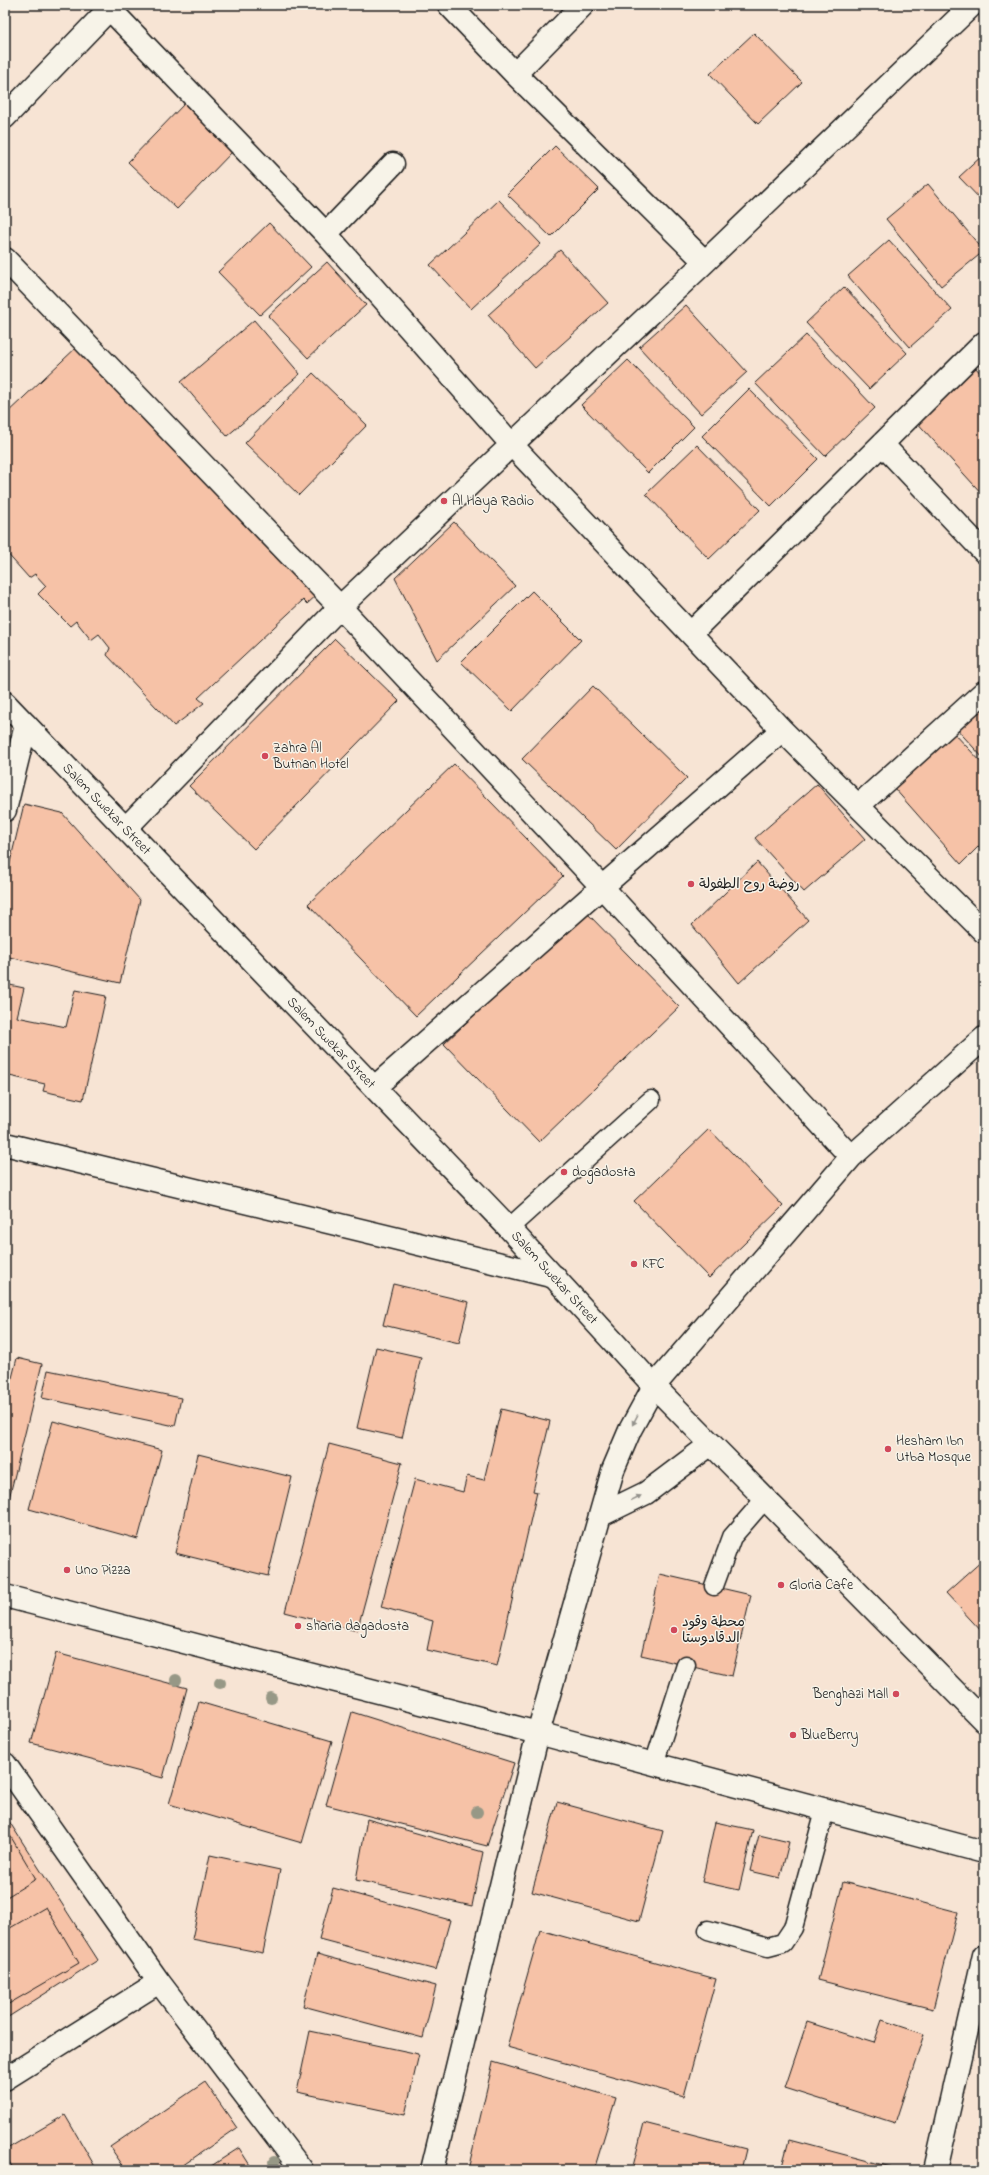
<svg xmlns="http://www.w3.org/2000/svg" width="989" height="2175" font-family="'Indie Flower','Playpen Sans Arabic',sans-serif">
<rect width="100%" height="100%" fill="#f7e4d4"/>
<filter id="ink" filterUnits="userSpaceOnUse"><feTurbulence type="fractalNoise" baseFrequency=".025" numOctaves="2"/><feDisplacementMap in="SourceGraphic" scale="8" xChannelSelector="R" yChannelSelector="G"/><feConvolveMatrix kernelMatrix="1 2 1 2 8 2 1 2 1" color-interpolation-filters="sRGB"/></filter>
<g filter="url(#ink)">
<!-- building -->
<path fill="#f6c2a7" stroke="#1c1c1c" d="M754,33L802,82L758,124L710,74Z
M185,103L234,150L177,209L128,162Z
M555,146L599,189L551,237L507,194Z
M984,154V203L959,177Z
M928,184L984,251L941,286L886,219Z
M499,200L541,244L471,309L430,265Z
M269,223L311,267L260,315L218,272Z
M889,240L952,310L910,347L848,276Z
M560,250L608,303L535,368L488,315Z
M327,262L366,305L308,358L268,316Z
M844,287L907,353L869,389L806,323Z
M686,305L747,372L701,414L639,347Z
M254,320L300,374L227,436L181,382Z
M806,335L875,408L825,456L755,383Z
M80,344L319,593L307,604L303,600L198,698L204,703L174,726L107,655L110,648L99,634L91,640L76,621L70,626L38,594L46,586L35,574L29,578L5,551V415Z
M628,360L694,427L648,473L581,405Z
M974,366L984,377V496L914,419Z
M313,373L367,425L299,495L245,443Z
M749,389L818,459L771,506L702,436Z
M697,445L760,510L709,559L646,494Z
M454,522L515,586L437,660L395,578Z
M532,591L581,640L512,711L461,662Z
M335,639L399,701L254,849L189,786Z
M593,686L687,778L616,850L522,759Z
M984,700V759L954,726Z
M953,732L984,765V841L961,864L894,788Z
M454,764L563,876L416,1016L308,904Z
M817,784L865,839L804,892L755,838Z
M24,804L62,813L140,900L120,983L5,956V883Z
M757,862L808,920L739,983L692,925Z
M584,910L679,1007L539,1142L444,1044Z
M5,984L24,988L17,1017L66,1027L75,990L106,996L83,1100L43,1091L45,1084L5,1075Z
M709,1129L783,1206L709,1278L634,1201Z
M393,1284L469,1302L459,1343L383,1325Z
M376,1347L421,1357L402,1438L357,1428Z
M17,1358L42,1364L5,1515V1406Z
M48,1370L181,1398L175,1426L42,1398Z
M501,1409L550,1421L533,1491L537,1492L497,1666L427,1650L433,1621L381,1607L415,1479L463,1492L467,1476L484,1480Z
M53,1421L162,1450L138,1539L29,1509Z
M329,1444L402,1463L357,1631L285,1612Z
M198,1454L292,1477L268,1576L175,1553Z
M984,1559V1634L946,1593Z
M660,1574L751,1595L732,1676L641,1655Z
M56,1653L187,1688L163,1778L31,1743Z
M199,1702L332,1741L302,1843L169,1804Z
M352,1712L514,1763L487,1846L326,1805Z
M557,1802L663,1831L639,1921L532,1892Z
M5,1815L98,1960L5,2019Z
M367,1819L483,1852L472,1906L356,1880Z
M715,1822L753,1830L739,1890L702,1882Z
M5,1827L36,1879L5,1898Z
M759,1835L789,1842L780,1878L750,1871Z
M210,1855L280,1870L263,1953L192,1939Z
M843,1882L958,1912L933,2009L818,1980Z
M333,1888L450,1920L436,1970L319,1939Z
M46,1907L79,1963L5,2006V1931Z
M540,1930L716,1979L684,2096L507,2047Z
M317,1954L436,1986L423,2038L303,2006Z
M882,2020L924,2034L895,2123L785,2088L807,2022L874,2043Z
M310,2031L419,2054L405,2115L297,2092Z
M493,2062L616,2098L594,2170H468Z
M205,2082L237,2128L176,2170H126L110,2147Z
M65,2115L97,2170H14L5,2155V2150Z
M644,2123L746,2149L741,2170H632Z
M789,2140L891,2167L890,2170H781Z
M239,2148L253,2170H205Z"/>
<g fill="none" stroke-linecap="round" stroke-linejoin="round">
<!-- service casing -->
<g stroke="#1c1c1c" stroke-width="21">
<path id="service" d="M509,1228L651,1100
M714,1586L732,1537L765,1499
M654,1764L686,1665
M708,1930L768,1947L783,1943L793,1928L825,1810"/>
</g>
<!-- minor casing -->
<g stroke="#1c1c1c" stroke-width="25">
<path id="minor" d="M106,5L326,234L512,445L782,730
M449,5L515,74L705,262
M515,74L583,5
M5,117L113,5
M326,234L393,164
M5,259L340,607L602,887L375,1087
M882,444L984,552
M691,633L984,343
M858,806L984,692
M5,810L26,725
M126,828L340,607L705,262L972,5
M5,1144L555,1277
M851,1157L602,887L782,730L984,932
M601,1515L646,1493L711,1444
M5,1764L159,1982L302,2170
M5,2079L159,1982
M432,2170L538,1733L613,1470L630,1430L654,1386L851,1157L984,1038
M935,2170L984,1955"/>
</g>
<!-- tertiary casing -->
<g stroke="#1c1c1c" stroke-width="25">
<g id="tertiary">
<path id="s1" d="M5,703L509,1228L654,1386L984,1721"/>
<path d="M5,1596L538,1733L984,1852"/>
</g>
</g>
<!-- service -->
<use href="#service" stroke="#f7f3e8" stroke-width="18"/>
<!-- minor -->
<use href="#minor" stroke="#f7f3e8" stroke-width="22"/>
<!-- tertiary -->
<use href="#tertiary" stroke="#f7f3e8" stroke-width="22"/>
</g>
<!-- trees -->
<g fill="#979886">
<circle cx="176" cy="1680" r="6"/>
<circle cx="220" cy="1683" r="6"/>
<circle cx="271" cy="1698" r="6"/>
<circle cx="477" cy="1812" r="6"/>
<circle cx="274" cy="2162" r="6"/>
</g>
<!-- one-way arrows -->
<defs><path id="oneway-solid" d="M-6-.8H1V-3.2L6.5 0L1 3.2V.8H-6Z"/></defs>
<g fill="#94928c">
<use href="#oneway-solid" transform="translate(635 1420) rotate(118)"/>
<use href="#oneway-solid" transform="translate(636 1498) rotate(-26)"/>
</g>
</g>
<!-- markers -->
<g fill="#d1495b" stroke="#f7f3e8" stroke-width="1.5">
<circle cx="444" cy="501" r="4"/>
<circle cx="265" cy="756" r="4"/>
<circle cx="691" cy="884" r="4"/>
<circle cx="564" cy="1172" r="4"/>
<circle cx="634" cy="1264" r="4"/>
<circle cx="888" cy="1449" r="4"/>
<circle cx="67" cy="1570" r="4"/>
<circle cx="781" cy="1585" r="4"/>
<circle cx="298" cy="1626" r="4"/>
<circle cx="674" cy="1630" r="4"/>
<circle cx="896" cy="1694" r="4"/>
<circle cx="793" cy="1735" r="4"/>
</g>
<g text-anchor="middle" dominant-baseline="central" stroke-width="3" stroke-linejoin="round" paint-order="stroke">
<!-- poi labels -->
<g font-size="14" fill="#1c1c1c" stroke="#f7f3e8" text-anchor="start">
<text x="452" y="501">Al Haya Radio</text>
<text x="273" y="748">Zahra Al<tspan x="273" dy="16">Butnan Hotel</tspan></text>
<text x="699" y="884">روضة روح الطفولة</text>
<text x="572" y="1172">dogadosta</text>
<text x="642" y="1264">KFC</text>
<text x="896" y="1441">Hesham Ibn<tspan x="896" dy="16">Utba Mosque</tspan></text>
<text x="75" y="1570">Uno Pizza</text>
<text x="789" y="1585">Gloria Cafe</text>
<text x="682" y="1622">محطة وقود<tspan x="682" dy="16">الدقادوستا</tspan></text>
<text x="306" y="1626">sharia dagadosta</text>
<text x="888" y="1694" text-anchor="end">Benghazi Mall</text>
<text x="801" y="1735">BlueBerry</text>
</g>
<!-- street labels -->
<g font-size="14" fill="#1c1c1c" stroke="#f7f3e8">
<text stroke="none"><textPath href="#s1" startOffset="147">Salem Swekar Street</textPath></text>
<text stroke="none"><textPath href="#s1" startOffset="471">Salem Swekar Street</textPath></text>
<text stroke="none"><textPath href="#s1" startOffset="795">Salem Swekar Street</textPath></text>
</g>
</g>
<!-- margin -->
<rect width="989" height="2175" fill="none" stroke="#f7f3e8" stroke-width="20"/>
<rect x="10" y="10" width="969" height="2155" fill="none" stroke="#1c1c1c" stroke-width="1.5" filter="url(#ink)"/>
</svg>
